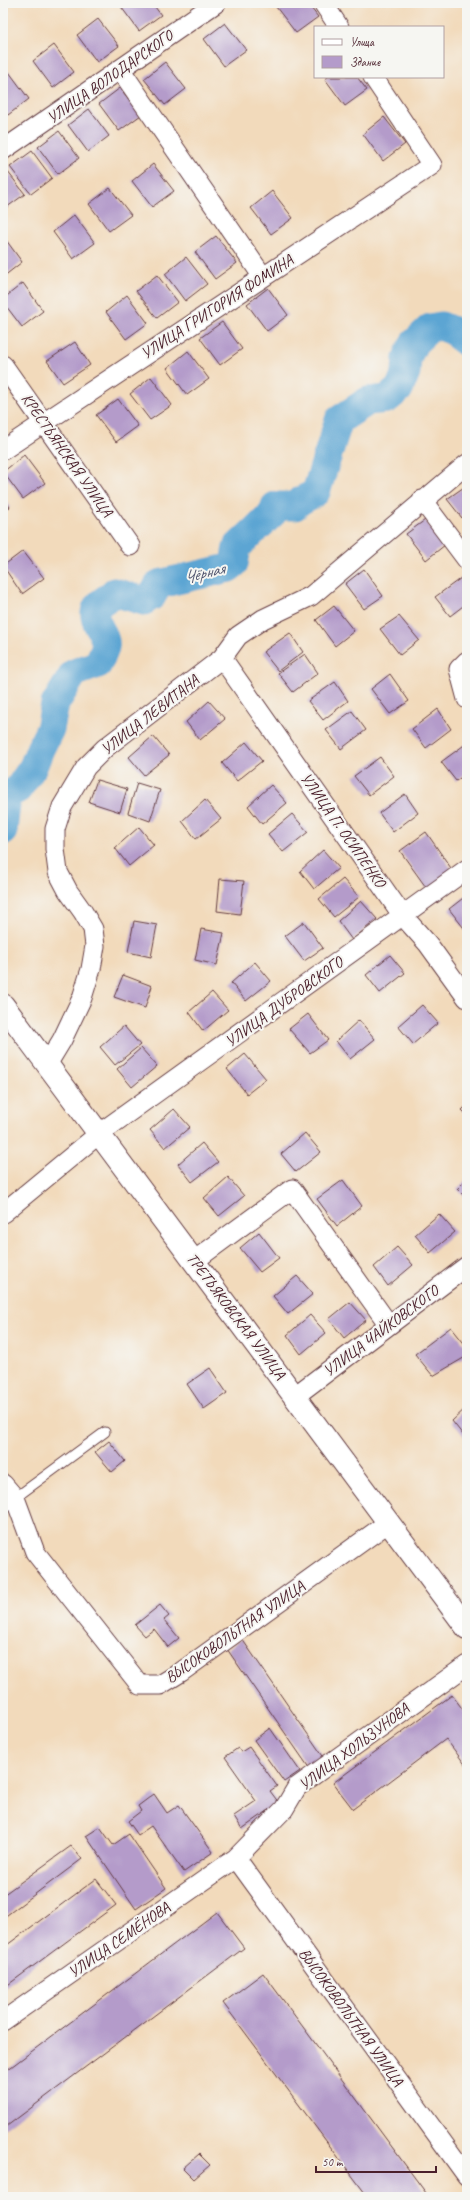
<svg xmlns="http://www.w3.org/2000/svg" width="470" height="2200" font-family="Caveat,sans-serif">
<rect width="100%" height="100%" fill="#f6f6f2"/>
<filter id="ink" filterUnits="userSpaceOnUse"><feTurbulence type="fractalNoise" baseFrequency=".025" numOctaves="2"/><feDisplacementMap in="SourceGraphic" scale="8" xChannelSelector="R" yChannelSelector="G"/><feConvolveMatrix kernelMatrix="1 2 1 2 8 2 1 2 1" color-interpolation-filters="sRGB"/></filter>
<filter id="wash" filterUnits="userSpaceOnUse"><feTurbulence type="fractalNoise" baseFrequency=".012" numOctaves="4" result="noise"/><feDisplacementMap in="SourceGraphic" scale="16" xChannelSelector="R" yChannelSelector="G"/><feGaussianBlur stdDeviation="0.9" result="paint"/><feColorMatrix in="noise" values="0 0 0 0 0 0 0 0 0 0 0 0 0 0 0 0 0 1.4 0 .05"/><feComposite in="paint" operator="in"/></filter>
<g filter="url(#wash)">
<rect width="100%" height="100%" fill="#f2dabb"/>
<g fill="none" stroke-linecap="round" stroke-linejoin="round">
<!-- river -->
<path stroke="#5ba5d3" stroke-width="29" d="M3,831L7,795L18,789L33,767L40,749L50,729L55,704L74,673L98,664C100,659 104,653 105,647C108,634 90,621 96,609C99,601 109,599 114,592L144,601L152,596L159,584L229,568L234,564L237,547L273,513L275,506H295C301,498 309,498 316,492L339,420L368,401L387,399L399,389L406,372L407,358L414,343L430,328L441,326L458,333L459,337L467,343"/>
</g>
<g id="blocks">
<!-- building -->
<path fill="#b49bca" d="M120,3H152L161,15L139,31L119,4Z
M281,3H307L318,17L296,33L276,7Z
M98,19L119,46L97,62L77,35Z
M225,23L246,50L224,66L204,39Z
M54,45L74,72L53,88L33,61Z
M165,62L186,89L165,105L144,79Z
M9,72L29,99L8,115L3,109V76Z
M328,77H357L367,90L345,106L325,79Z
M120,88L141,115L119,131L99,104Z
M89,109L109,136L88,152L68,125Z
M384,117L405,144L383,161L363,134Z
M59,131L79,158L58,174L38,147Z
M32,151L52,178L31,194L10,167Z
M153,164L174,191L152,207L132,181Z
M4,167L25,194L3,210V168Z
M110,188L131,215L109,231L89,204Z
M272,191L293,218L271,234L251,208Z
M74,215L95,243L73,259L53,232Z
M216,236L237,263L215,279L195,252Z
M6,240L22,262L3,277V243Z
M186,257L207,284L185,301L165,274Z
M157,275L178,302L157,318L136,291Z
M23,283L43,311L22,327L3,302V299Z
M268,288L288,315L267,331L247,304Z
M127,295L148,323L126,339L106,312Z
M222,322L242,349L220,365L200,338Z
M75,342L90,365L63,383L47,361Z
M188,351L209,379L187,395L167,368Z
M151,377L172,405L150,420L130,394Z
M118,399L138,426L116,442L96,415Z
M24,455L45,483L23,499L3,472Z
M467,485V514L462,518L447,499Z
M3,498L10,507L3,511Z
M425,520L445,545L426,560L406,534Z
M23,551L44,578L22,594L3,566Z
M364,569L383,596L364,609L345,584Z
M461,578L467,586V603L450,616L435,597Z
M334,606L354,631L335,646L316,620Z
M399,616L419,640L400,655L380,629Z
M290,633L303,652L278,671L263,652Z
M305,654L318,673L293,692L278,673Z
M390,674L409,701L390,714L371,689Z
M335,682L348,701L323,720L308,701Z
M209,701L225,719L200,740L186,722Z
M438,709L451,729L426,748L412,729Z
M352,711L366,730L341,749L326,730Z
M153,736L169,755L144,775L129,757Z
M246,742L262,761L237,781L222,763Z
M467,743V773L456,781L441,762Z
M380,757L394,776L369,795L354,776Z
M97,780L127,789L120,812L89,802Z
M137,783L160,790L150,821L128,813Z
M271,785L287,803L262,824L248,806Z
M405,794L418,813L393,832L379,813Z
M205,800L221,819L196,839L182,821Z
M292,814L308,832L283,852L268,834Z
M139,827L154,845L129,866L115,848Z
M426,832L453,871L428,890L400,851Z
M323,850L339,868L314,889L300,871Z
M220,879L244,881L240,914L217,911Z
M343,879L359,897L334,917L319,899Z
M467,895V932L449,909Z
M361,901L377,919L352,940L338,921Z
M134,921L157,925L151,957L128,952Z
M304,922L323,948L304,961L285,936Z
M201,929L224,933L217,965L195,960Z
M390,955L405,973L380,993L366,975Z
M255,962L271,981L246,1001L231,983Z
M123,975L152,986L145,1008L114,997Z
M212,992L228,1010L203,1031L189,1012Z
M422,1005L438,1023L413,1044L398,1026Z
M308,1014L328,1040L310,1053L289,1029Z
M359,1020L375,1039L350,1059L336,1041Z
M124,1026L140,1045L115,1065L100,1047Z
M141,1048L157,1066L132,1087L117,1069Z
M245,1054L266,1079L247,1094L227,1069Z
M467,1105V1115L462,1110Z
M174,1109L190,1127L165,1148L150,1130Z
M305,1133L321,1152L296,1172L281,1154Z
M202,1143L218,1162L192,1182L178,1164Z
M228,1177L244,1196L219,1216L204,1198Z
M467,1179V1199L457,1189Z
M343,1180L362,1206L337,1226L317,1199Z
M439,1214L455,1232L430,1253L415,1235Z
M259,1232L279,1258L260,1272L240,1248Z
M397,1247L413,1265L388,1286L374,1267Z
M297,1276L313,1294L288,1314L273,1296Z
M350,1302L366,1320L344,1338L329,1319Z
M310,1315L326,1333L301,1354L287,1335Z
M451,1327L467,1347V1356L433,1376L415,1354Z
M210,1368L227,1393L204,1409L187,1384Z
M467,1407V1440L452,1421Z
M109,1441L125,1461L112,1472L95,1452Z
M160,1605L169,1616L164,1620L179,1638L168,1647L154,1629L145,1636L135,1625Z
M242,1639L327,1762L312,1772L227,1649Z
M452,1695L467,1715V1767L446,1739L353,1809L333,1783Z
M270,1728L300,1771L284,1782L254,1740Z
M249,1747L277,1786L270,1791L279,1803L242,1829L234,1816L256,1801L225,1757L238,1748L241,1752Z
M154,1794L167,1813L179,1805L213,1852L184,1872L151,1826L138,1835L128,1821L141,1811L138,1806Z
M100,1827L113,1845L129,1834L166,1888L136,1909L86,1836Z
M71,1846L82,1859L3,1918V1895Z
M96,1879L116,1905L5,1987L3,1985V1948Z
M217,1912L244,1948L3,2129V2073Z
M263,1973L429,2197H368L223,2003Z
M199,2154L210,2165L194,2179L183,2168Z"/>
</g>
</g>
<g filter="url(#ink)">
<use href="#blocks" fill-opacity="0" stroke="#633b41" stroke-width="1"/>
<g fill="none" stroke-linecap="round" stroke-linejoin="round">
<!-- service casing -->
<g stroke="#633b41" stroke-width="11">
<path id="service" d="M15,1498L105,1432"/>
</g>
<!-- minor casing -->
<g stroke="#633b41" stroke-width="21">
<path id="minor" d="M323,3L339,27
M120,69L263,277
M3,150L216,3
M3,365L130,546
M3,450L432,165L373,77
M422,500L467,560
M222,658L403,916L428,944L467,998
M467,661L459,669L467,699
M48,1063L62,1040L82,998L91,969L95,946L93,929L83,912L68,891L58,872L55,849V829L62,807L86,767L105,748L222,658L238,636L263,619L311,596L467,464
M3,1213L100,1133L467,869
M194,1261L292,1189L389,1325
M295,1396L467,1266
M3,1484L15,1498L35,1552L140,1685H160L181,1672L389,1522
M236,1858L467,2176
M3,2021L236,1858L284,1809L297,1787L467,1665"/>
</g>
<!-- tertiary casing -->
<g stroke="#633b41" stroke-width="24">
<path id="tertiary" d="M3,1005L467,1628"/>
</g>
<!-- service -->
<use href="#service" stroke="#fff" stroke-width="9"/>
<!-- minor -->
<use href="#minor" stroke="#fff" stroke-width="19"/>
<!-- tertiary -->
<use href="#tertiary" stroke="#fff" stroke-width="22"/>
</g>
</g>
<g text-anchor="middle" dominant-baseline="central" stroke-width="4" stroke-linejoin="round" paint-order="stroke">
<!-- street labels -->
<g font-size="16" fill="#4a1f2b" stroke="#f6f6f2">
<text transform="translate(110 77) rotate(-35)">УЛИЦА ВОЛОДАРСКОГО</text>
<text transform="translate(217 307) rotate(-33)">УЛИЦА ГРИГОРИЯ ФОМИНА</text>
<text transform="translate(67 455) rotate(55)">КРЕСТЬЯНСКАЯ УЛИЦА</text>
<text transform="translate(150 715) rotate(-38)">УЛИЦА ЛЕВИТАНА</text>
<text transform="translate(343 830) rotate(55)">УЛИЦА П. ОСИПЕНКО</text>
<text transform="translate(284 1002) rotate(-36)">УЛИЦА ДУБРОВСКОГО</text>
<text transform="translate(236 1316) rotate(53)">ТРЕТЬЯКОВСКАЯ УЛИЦА</text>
<text transform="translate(381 1331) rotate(-37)">УЛИЦА ЧАЙКОВСКОГО</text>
<text transform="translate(235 1632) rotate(-35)">ВЫСОКОВОЛЬТНАЯ УЛИЦА</text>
<text transform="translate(354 1747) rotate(-37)">УЛИЦА ХОЛЬЗУНОВА</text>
<text transform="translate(119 1940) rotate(-35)">УЛИЦА СЕМЁНОВА</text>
<text transform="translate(351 2017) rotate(54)">ВЫСОКОВОЛЬТНАЯ УЛИЦА</text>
</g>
<!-- water labels -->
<g font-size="17" font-style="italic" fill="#51556e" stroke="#f6f6f2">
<text transform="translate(204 573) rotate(-14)">Чёрная</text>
</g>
</g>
<!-- margin -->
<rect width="470" height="2200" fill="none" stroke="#f6f6f2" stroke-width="16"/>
<!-- legend -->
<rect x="314" y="26" width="130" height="52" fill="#f6f6f2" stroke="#b1a0a2"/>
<rect x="322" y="39" width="20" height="6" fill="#ffffff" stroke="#b1a0a2"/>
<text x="350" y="46" font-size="12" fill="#4a1f2b">Улица</text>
<rect x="322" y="56" width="20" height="12" fill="#b49bca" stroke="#b1a0a2"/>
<text x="350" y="66" font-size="12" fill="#4a1f2b">Здание</text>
<!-- scale -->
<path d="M316 2166v6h120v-6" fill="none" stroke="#4a1f2b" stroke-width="2"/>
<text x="322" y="2166" font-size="12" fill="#4a1f2b" stroke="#f6f6f2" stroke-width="3" paint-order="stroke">50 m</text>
</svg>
